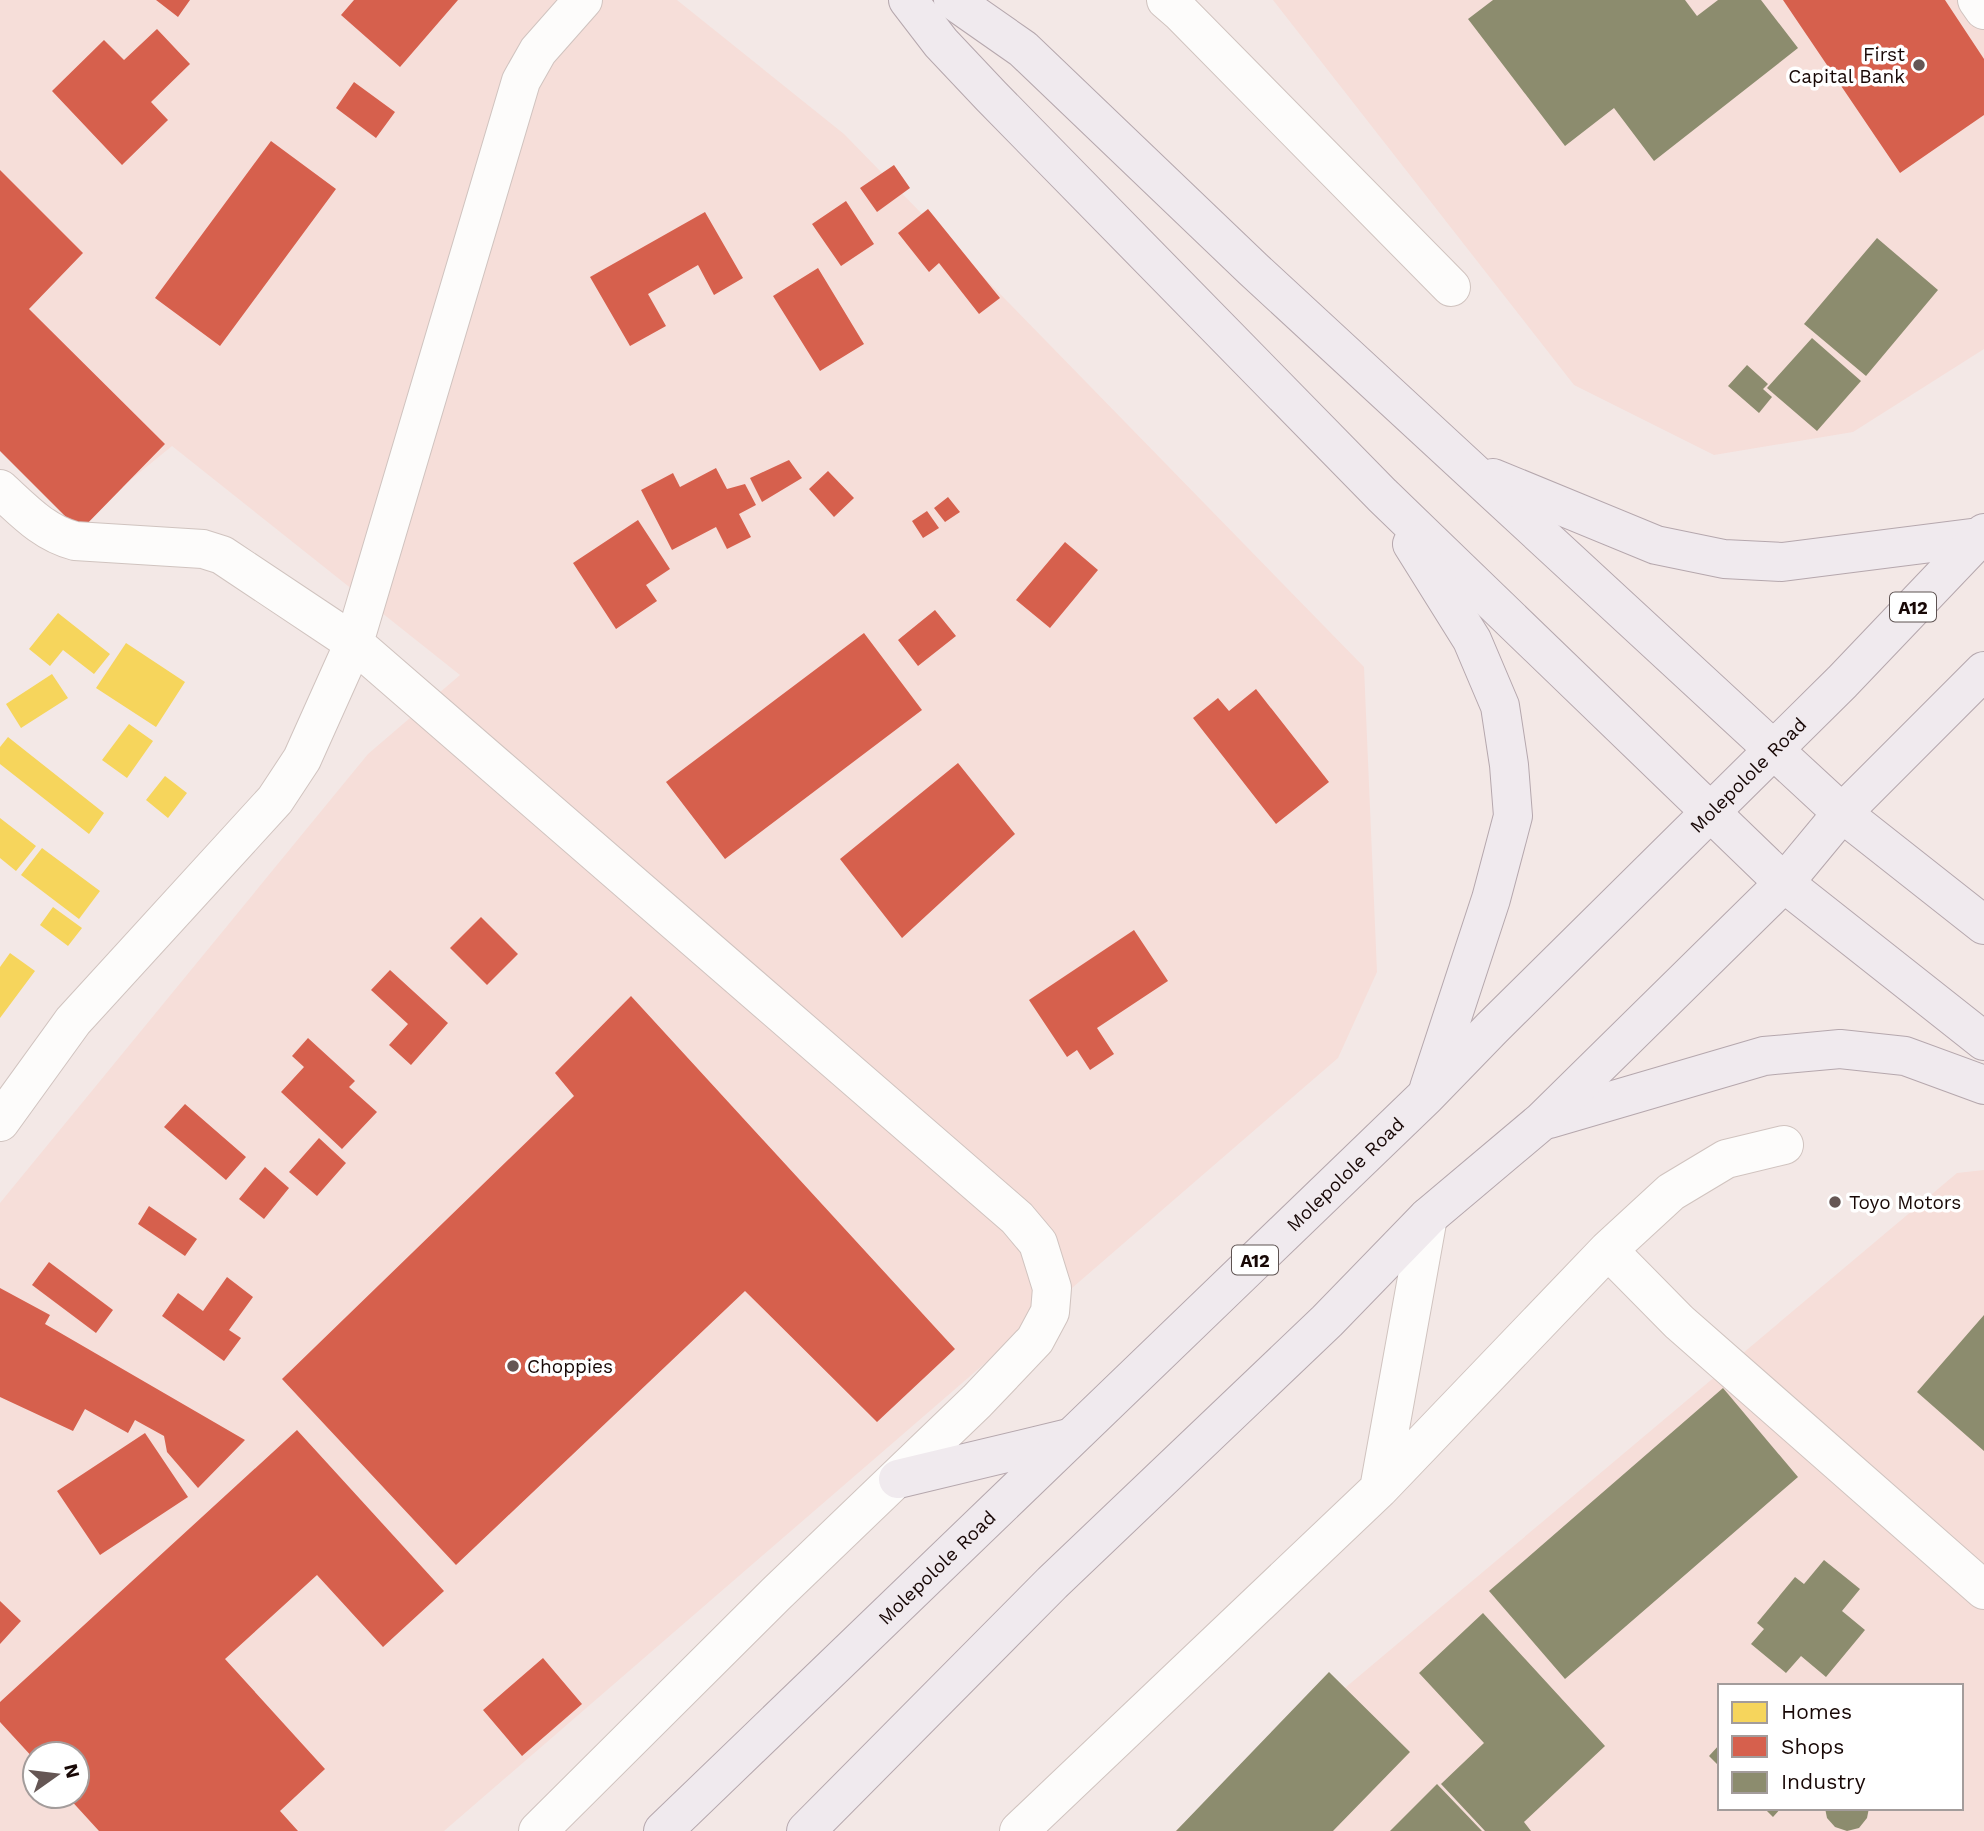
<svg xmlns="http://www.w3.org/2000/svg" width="1984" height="1831" font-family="'Work Sans',sans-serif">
<rect width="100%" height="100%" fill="#f3e8e6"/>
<!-- built -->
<path fill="#f6ded9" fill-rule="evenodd" d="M0,0H677L844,134L1364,667L1377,972L1338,1058L444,1831H0V1203L368,754L460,675L172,446L95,509L0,420ZM35,1754H77V1796H35Z
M1273,0H1984V349L1853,432L1714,455L1574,385Z
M1984,1170V1831H1175L1957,1173ZM1720,1686H1961V1808H1720Z"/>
<!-- homes -->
<path fill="#f6d55c" d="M58,613L110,654L94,674L63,650L50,666L29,649Z
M126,643L185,682L156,727L96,688Z
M52,674L68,698L21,728L6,704Z
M129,724L153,741L127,778L102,760Z
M8,737L104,813L89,834L0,764V747Z
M165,776L187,793L168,818L146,800Z
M0,818L36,846L16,871L0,858Z
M42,848L100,891L79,919L21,875Z
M53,907L82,928L68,946L40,925Z
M10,953L35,971L0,1018V967Z"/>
<!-- shops -->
<path fill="#d6604d" d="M156,0H190L178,17Z
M354,0H458L400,67L341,15Z
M1783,0H1945L1984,59V115L1900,173Z
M157,29L190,64L151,102L168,120L122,165L52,91L104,40L124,60Z
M354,82L395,112L376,138L336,108Z
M271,141L336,189L220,346L155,298Z
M894,165L910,188L877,212L860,188Z
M0,170L83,253L29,309L165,444L80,531L0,451Z
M846,201L874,244L841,266L812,224Z
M928,209L1000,298L979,314L939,263L929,272L898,233Z
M705,212L743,278L714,295L698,265L648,294L666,326L630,346L590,277Z
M818,268L864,344L820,371L773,296Z
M789,460L802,478L762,502L750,478Z
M716,468L727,489L745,484L756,505L739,514L751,537L727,549L716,527L672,550L641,490L673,473L680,487Z
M828,471L854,498L834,517L809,489Z
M948,497L960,512L945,522L934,508Z
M927,511L939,528L923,538L912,521Z
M638,520L670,569L646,585L657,601L616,629L573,563Z
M1065,542L1098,570L1050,628L1016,600Z
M935,610L956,636L918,666L898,640Z
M864,633L922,710L725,859L666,782Z
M1256,689L1329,782L1276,824L1193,718L1218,698L1229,711Z
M958,763L1015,834L902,938L840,859Z
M481,917L518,954L487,985L450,948Z
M1134,930L1168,981L1097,1028L1114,1054L1090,1070L1077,1050L1067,1057L1029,1000Z
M390,970L448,1023L411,1065L389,1045L408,1024L371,990Z
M631,996L955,1349L877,1422L745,1291L456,1565L282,1379L574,1096L555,1073Z
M308,1038L355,1081L349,1087L377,1112L342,1149L281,1092L304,1067L292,1056Z
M185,1104L246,1157L226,1180L164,1127Z
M319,1138L346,1163L317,1196L289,1172Z
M265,1167L289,1188L264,1219L239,1199Z
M149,1206L197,1239L185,1256L138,1224Z
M49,1262L113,1310L96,1333L32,1285Z
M227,1277L253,1297L229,1330L241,1338L224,1361L162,1316L178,1293L203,1311Z
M0,1288L50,1315L45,1324L245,1440L198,1488L167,1452L164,1436L135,1420L128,1433L85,1409L73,1431L0,1397Z
M297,1430L444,1591L383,1647L317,1575L225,1659L325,1769L280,1811L298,1831H99L67,1796H77V1754H35V1760L0,1722V1702Z
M145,1433L188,1497L100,1555L57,1491Z
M0,1601L21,1621L0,1644Z
M543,1658L582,1704L522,1756L483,1710Z"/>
<!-- industry -->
<path fill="#8c8c6e" d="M1493,0H1685L1697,16L1718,0H1761L1798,48L1654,161L1614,108L1565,146L1468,19Z
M1877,238L1938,290L1866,376L1804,324Z
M1812,338L1861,381L1817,431L1767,388Z
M1747,365L1768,384L1763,389L1772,397L1759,413L1728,386Z
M1984,1315V1451L1917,1392Z
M1723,1388L1798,1477L1565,1679L1489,1591Z
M1824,1560L1860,1589L1842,1611L1865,1630L1826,1677L1801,1656L1786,1673L1751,1644L1764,1629L1757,1623L1795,1577L1804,1584Z
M1483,1613L1605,1746L1524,1822L1531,1831H1485L1441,1784L1484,1743L1419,1673Z
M1329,1672L1410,1752L1333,1831H1176Z
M1720,1744V1767L1709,1756Z
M1437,1784L1482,1831H1390Z
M1764,1808H1781L1773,1817Z
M1825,1808H1869L1867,1818L1859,1828L1847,1831L1835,1827L1827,1818Z"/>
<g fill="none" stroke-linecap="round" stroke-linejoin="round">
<!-- minor casing -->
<g stroke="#d0c3bf" stroke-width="40">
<path id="minor" d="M1166,0L1181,13L1451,287
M1977,0L1984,10
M0,489C24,511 44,533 75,541L203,549L222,555L354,643L1017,1218L1038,1243L1052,1288L1050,1312L1035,1340L977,1401L776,1594L538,1831
M0,1122L73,1021L275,800L302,759L354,643L521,81L538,51L583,0
M1608,1250L1679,1322L1984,1590
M1379,1489L1428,1217
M1019,1831L1379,1489L1608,1250L1671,1192L1726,1159L1784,1145"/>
</g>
<!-- major casing -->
<g stroke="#b5a7ad" stroke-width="40">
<g id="major">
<path d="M908,0L941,43L991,96L1382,495L1784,883L1984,1041"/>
<path d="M953,0L1023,49L1253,269L1842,813L1984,925"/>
<path d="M1493,478L1656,545L1724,559L1782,562L1979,537"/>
<path d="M1412,544L1472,640L1500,706L1509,765L1513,816L1491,899L1429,1088"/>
<path d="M1549,1119L1764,1056L1840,1049L1905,1056L1984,1085"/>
<path d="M898,1479L1069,1438"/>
<path id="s1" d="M663,1831L1426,1096L1492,1028L1842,682L1984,533"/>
<path d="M806,1831L1052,1583L1327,1321L1428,1217L1542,1121L1784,883L1842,813L1984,671"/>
</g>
</g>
<!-- minor -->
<use href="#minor" stroke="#fdfcfb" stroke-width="38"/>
<!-- major -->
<use href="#major" stroke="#f0eaee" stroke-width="38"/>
</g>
<!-- markers -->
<g fill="#655654" stroke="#fff" stroke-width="2.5">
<circle cx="1919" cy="65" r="7"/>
<circle cx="1835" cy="1202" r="7"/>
<circle cx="513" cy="1366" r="7"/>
</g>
<g text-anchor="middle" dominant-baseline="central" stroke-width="7" stroke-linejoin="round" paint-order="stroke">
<!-- shield labels -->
<g fill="#fff" stroke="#5d5251" stroke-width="2">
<rect x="1890" y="592.5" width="46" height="29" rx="5"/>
<rect x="1232" y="1245.5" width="46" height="29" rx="5"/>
</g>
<g font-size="18" font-weight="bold" fill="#180806">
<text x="1913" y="607">A12</text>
<text x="1255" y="1260">A12</text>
</g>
<!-- poi labels -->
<g font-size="19" fill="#180806" stroke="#fff" text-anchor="start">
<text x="1905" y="54" text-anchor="end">First<tspan x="1905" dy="22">Capital Bank</tspan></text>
<text x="1849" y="1202">Toyo Motors</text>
<text x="527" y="1366">Choppies</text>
</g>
<!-- street labels -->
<g font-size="19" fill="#180806" stroke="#fff">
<text stroke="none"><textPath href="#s1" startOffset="1514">Molepolole Road</textPath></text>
<text stroke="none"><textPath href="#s1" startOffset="947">Molepolole Road</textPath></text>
<text stroke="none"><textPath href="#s1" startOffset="380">Molepolole Road</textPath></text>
</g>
</g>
<!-- legend -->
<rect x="1718" y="1684" width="245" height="126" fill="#ffffff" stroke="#a39c9b" stroke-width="2"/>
<rect x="1732" y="1702" width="35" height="21" fill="#f6d55c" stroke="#a39c9b" stroke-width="2"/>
<text x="1781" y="1719" font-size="21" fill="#180806">Homes</text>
<rect x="1732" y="1736" width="35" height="21" fill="#d6604d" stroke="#a39c9b" stroke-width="2"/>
<text x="1781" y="1754" font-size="21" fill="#180806">Shops</text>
<rect x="1732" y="1772" width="35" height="21" fill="#8c8c6e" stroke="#a39c9b" stroke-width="2"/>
<text x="1781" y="1789" font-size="21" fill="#180806">Industry</text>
<!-- north arrow -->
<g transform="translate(56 1775) rotate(76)"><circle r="33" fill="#ffffff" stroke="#a39c9b" stroke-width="2"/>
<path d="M0-5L12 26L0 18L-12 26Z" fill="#655654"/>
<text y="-10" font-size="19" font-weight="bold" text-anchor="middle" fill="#180806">N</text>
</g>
</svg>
